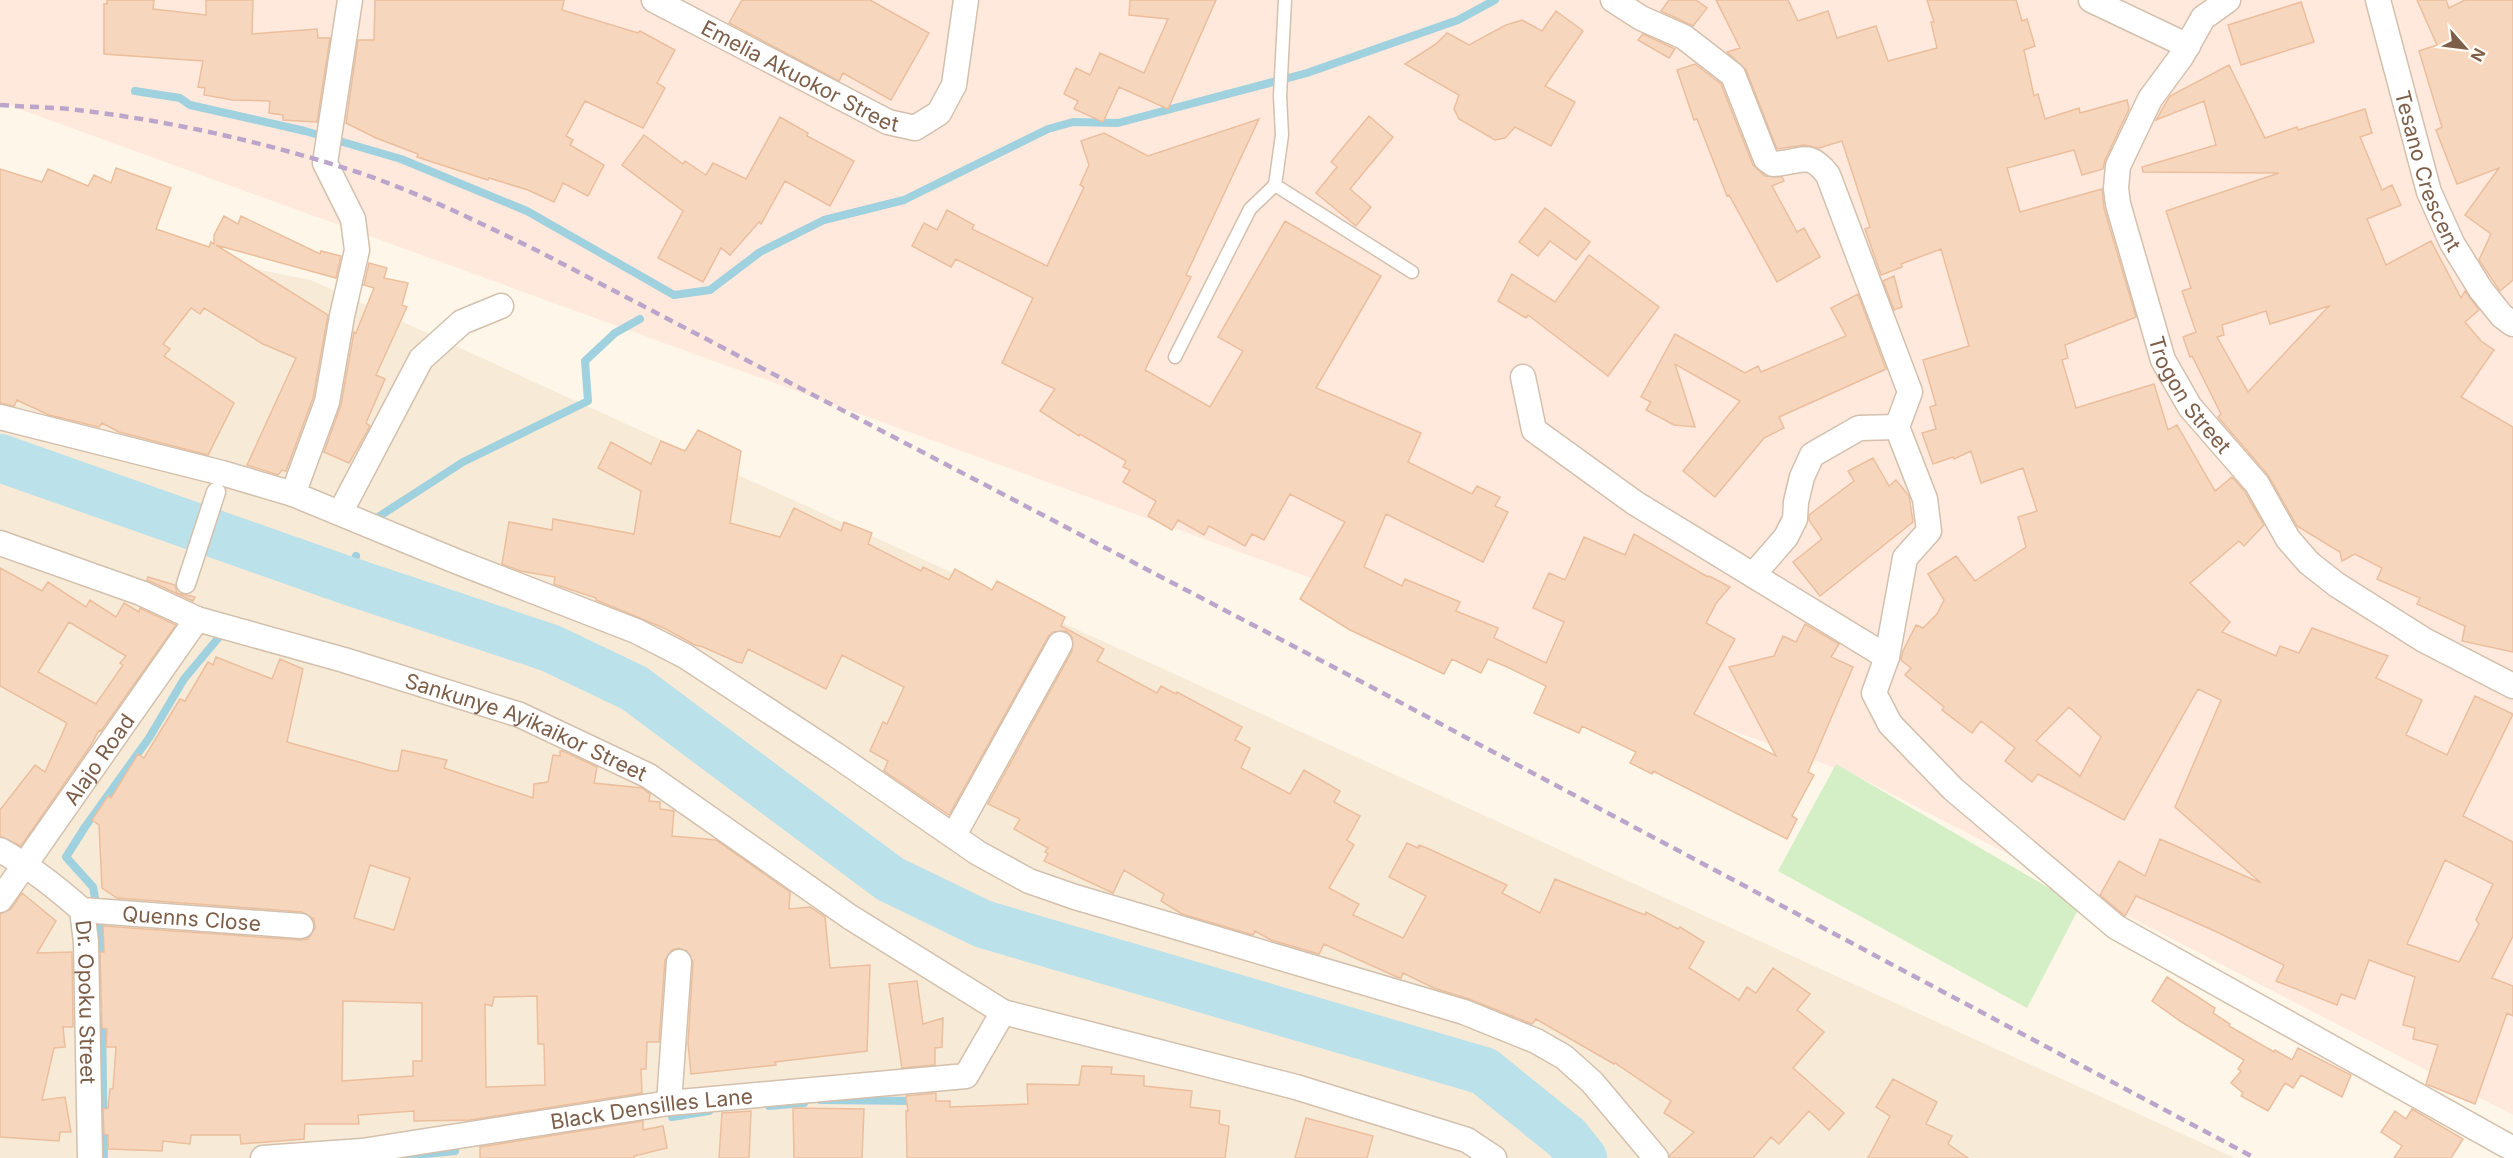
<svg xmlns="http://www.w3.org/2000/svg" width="2513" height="1158" font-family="Inter,sans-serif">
<rect width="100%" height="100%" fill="#fef7e9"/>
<!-- residential -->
<path fill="#f7ead7" d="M0,219L311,280L2235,1158H0Z"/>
<!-- commercial -->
<path fill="#ffe9dd" d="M0,0H2513V1115L1857,776L0,102Z"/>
<!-- green -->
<path fill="#d4eec5" d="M1836,764L2080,906L2027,1008L1778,871Z"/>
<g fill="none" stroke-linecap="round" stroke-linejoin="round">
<!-- stream -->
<path stroke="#a0d1de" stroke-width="8" d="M135,91L180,98L190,105L305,131L401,159L527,211L674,295L710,290L760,252L824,220L904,200L1048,129L1073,122L1118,123L1307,73L1458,20L1495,0
M372,521L463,462L588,401L585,361L615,333L640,319
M346,580L356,556
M102,962V934L93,887L66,857L85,827L149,738L184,679L220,636
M102,1017L104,1156
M820,1100L918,1101
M769,1106L804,1103
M672,1117L709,1111
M396,1157L455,1151"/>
<!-- river -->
<path stroke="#bbe1eb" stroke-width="48" d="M0,458L346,580L550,648L634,688L890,879L983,924L1484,1071L1567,1138L1583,1158"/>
</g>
<!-- building -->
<path fill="#f6d7be" stroke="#ebbe9d" stroke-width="1.5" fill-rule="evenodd" d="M107,0H154L153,9L206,15V0H253L252,34L317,29L318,38H330L317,122L283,120V115L269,113L270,101L233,100L204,95L205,88L198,87L203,61L104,54V4H107Z
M375,0H564L562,10L638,33L640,31L675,50L657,83L665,88L643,128L585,101L566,136L573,140L570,145L604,165L588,196L563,183L554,202L528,190L489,178L488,180L417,157L418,154L376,138L346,123L358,40H374Z
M742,0H870L929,33L891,100L843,73L839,81L729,23Z
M1130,0H1216L1168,109L1119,87L1103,122L1074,109L1078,101L1064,94L1076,68L1090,75L1100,53L1144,73L1168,19L1129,15Z
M1669,0H1696L1707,8L1693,26L1661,11Z
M1716,0H1788L1798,21L1828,11L1837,38L1876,26L1888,61L1937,48L1931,22H1934L1927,0H2016L2022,21L2027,19L2035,46L2024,50L2034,96L2038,94L2045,119L2079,108L2080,113L2127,100L2129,109L2105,160L2103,169L2082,175L2074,150L2007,168L2020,212L2102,189L2104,208L2136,317L2065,345L2068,358L2062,360L2076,408L2154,384L2168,430L2177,425L2215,491L2232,477L2245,492L2264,525L2244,546L2239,541L2190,583L2230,622L2222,632L2276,656L2280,646L2299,653L2312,628L2388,656L2376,678L2422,700L2406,735L2447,755L2475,696L2513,714L2463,816L2513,842V936L2492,978L2513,986V1016L2507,1013L2475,1104L2426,1084L2438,1045L2413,1039L2415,1028L2403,1025L2415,977L2369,960L2355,999L2341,994L2337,1005L2276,981L2284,965L2217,932L2136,896L2125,916L2100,895L2119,861L2145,876L2160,839L2261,883L2175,807L2221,700L2198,689L2124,820L2038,774L2032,782L2005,761L2015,748L1981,721L1972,733L1942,710L1944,707L1905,675L1911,668L1901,660L1903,651L1916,625L1923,628L1937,614L1944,600L1928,574L1956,556L1975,581L2026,547L2018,517L2037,511L2023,468L1981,483L1971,451L1954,459L1953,457L1933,464L1922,433L1936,429L1930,407L1936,405L1923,360L1969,346L1941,249L1901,264L1902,267L1881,275L1865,229L1870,227L1842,141L1819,148L1804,145L1777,149L1746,70L1727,52L1740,48ZM2069,707L2101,737L2080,776L2036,741ZM2445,860L2493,884L2476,920L2479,924L2459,962L2407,944Z
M2417,0H2446L2449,8L2465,0H2513V280L2500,291L2479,260L2491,234L2465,215L2499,168L2457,184L2436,130L2442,127L2419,51L2437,45Z
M2301,2L2314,42L2241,65L2228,25Z
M1556,11L1583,31L1545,86L1575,102L1551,146L1515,127L1505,138L1495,140L1459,119L1454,109L1459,95L1405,64L1436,44L1447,33L1469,45L1506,25L1522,20L1542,31Z
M1643,34L1675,49L1669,58L1638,40Z
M1695,64L1721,84L1753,165L1765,176L1782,177L1784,181L1772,186L1797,232L1804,228L1820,257L1777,282L1729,195L1727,196L1697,119L1694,120L1677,70Z
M2229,65L2265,138L2297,127L2298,130L2365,109L2372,133L2360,137L2382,190L2392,185L2401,205L2367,219L2386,265L2431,241L2461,298L2465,291L2479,310L2465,322L2481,341L2494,350L2461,397L2513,427V652L2462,641L2465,626L2417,604L2420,598L2377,579L2382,568L2355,554L2342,561L2340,552L2297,526L2268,475L2218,417L2221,414L2192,356L2190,357L2183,337L2196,332L2182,291L2191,288L2166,211L2279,173L2143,172L2142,167L2216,145L2204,101L2156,120L2170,96ZM2329,306L2248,392L2217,337L2224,335L2222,325L2266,311L2270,324Z
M1369,116L1393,137L1350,189L1371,207L1356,226L1316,193L1337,167L1331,162Z
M780,117L808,133L807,136L854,161L830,206L785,181L761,224L759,222L730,255L721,248L703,282L658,258L683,211L622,165L644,135L683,164L685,161L706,175L713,163L746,179Z
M1259,119L1186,275L1191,277L1145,370L1210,407L1243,351L1218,337L1285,221L1381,276L1316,388L1421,433L1408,462L1472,494L1477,486L1500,497L1495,506L1508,512L1483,562L1386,514L1364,567L1402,586L1405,579L1460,602L1456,611L1498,628L1494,638L1546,663L1564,622L1533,608L1549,573L1565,580L1584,537L1625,555L1634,534L1708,577L1709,576L1730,587L1717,602L1706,623L1735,639L1694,714L1776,756L1729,667L1774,656L1783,636L1796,642L1805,624L1839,644L1831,657L1853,667L1808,772L1814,775L1792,816L1797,819L1787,839L1653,771L1652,774L1630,763L1636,752L1582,726L1579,733L1534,713L1546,686L1505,666L1488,659L1481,673L1452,659L1444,674L1350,630L1300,599L1345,522L1290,494L1264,540L1252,534L1245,546L1209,526L1204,535L1178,520L1172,530L1148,516L1156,501L1123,482L1130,470L1123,467L1126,461L1080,434L1079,436L1040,411L1055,389L1002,363L1033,298L956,259L951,267L912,246L924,223L937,230L947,210L974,225L972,229L1047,266L1084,187L1080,185L1089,165L1081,141L1104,133L1148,156Z
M116,168L171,188L156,229L209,247L211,242L214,244V235L224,216L238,224L241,216L320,254L321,251L341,256L336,278L216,245L328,315L313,398L286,471L282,470L278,475L247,465L296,358L263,344L204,308L200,314L191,308L163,344L170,349L164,356L234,403L208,455L119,432L102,423L99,427L49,415L17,400L14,406L0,403V169L42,182L48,169L88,186L94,175L111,183Z
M1545,208L1590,242L1576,260L1550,241L1538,256L1519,242Z
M1589,255L1659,307L1608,376L1528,315L1526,318L1498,301L1512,274L1555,302Z
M369,263L387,268L384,278L408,283L402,305L407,307L376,375L385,379L366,423L370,426L349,463L324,452L341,405L354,332L356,333L374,288L364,285Z
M1894,276L1902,307L1894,310L1883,281Z
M1858,294L1886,369L1779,417L1784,428L1764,438L1715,497L1683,471L1740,401L1675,364L1695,427L1674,425L1646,410L1651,402L1641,397L1675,334L1745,373L1758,366L1761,372L1846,336L1831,308Z
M698,430L741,451L730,523L780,537L794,508L841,531L844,522L872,533L868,544L921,571L923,567L949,580L955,569L992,590L997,581L1065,617L1061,626L1104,649L1097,661L1157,693L1161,686L1176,694L1177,692L1242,727L1235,740L1250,748L1241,768L1290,794L1304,770L1340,791L1334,802L1360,816L1347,840L1354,845L1329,888L1359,904L1353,915L1403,938L1426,896L1389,877L1407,843L1418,848L1419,845L1429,849L1507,885L1502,893L1540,913L1555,879L1645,915L1646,912L1678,929L1680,927L1704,942L1689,968L1739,1000L1747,987L1756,993L1773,968L1810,994L1797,1010L1824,1032L1793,1068L1844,1113L1829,1130L1809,1111L1779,1144L1771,1137L1753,1158H1670V1155L1694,1132L1664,1113L1671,1101L1615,1063L1614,1064L1536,1019L1532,1024L1469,999L1434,988L1403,973L1401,978L1397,977L1324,944L1319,954L1271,940L1255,931L1253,935L1182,914L1161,901L1164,894L1124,870L1113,893L1044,861L1048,854L1045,852L1048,848L1014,829L1020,819L988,804L1072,651V637L1066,631L1053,632L1048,637L949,815L884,771L888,761L870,751L883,722L887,724L904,687L842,655L826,689L748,649L742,663L737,662L703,647L695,645L664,628L596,600V598L554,584L555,577L521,571L502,564L509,522L552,530L553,519L634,534L641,491L598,468L611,442L651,464L661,441L685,451Z
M1873,458L1889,486L1896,480L1909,496L1913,522L1820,596L1793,562L1822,539L1809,520V515L1854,481L1848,471Z
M0,568L42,591L48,582L86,607L90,600L116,617L124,603L139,612L140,608L176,625L101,731L99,730L91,745L21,846L0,836V810L35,765L45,772L67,723L0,686ZM69,622L126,656L120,663L123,665L96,704L38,672Z
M148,577L175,585L177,593L195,597L193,601L147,580Z
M216,657L272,679L280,659L303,669L287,742L391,771H398L402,750L447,760L444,768L533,798L534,784L548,782L553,755L560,756V751H563L597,767L594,783L642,788L650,794L649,801L660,802V809L674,811L672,836L716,840L790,892L789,909L810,907L825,917L830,968L870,965L867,1051L775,1062L776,1065L691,1074L688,1043L693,962L687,951L679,948L672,950L665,960L659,1042H647L646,1069H641L642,1093L470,1120L414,1121V1111L358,1115L359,1124H305L304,1139L241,1144L240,1135H191L190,1144L163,1141L162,1151L108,1149V1135L104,1134L103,1109L108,1108L110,1089H113L116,1047H106L107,1029L102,1028L100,952H104L103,926L300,940L308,939L315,928L314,919L302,912L117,898L102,888L99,825L92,820L108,796L111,798L138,754L144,758L180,699L185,701L208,662L213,665ZM370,865L410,878L394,930L354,918ZM537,996L538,1044H544L545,1085L486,1087L485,1004L492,1006L494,997ZM343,1001L422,1003V1061H413V1076L342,1081Z
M22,893L56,921L37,953L72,952L73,1027H63L65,1047L54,1048L42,1100L65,1097L71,1132H60L59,1141L0,1137V914L11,909Z
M2167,977L2215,1008L2213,1013L2230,1024L2229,1026L2274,1052L2275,1050L2292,1060L2298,1048L2351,1075L2342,1097L2301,1075L2293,1088L2285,1083L2268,1111L2241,1096L2243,1093L2231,1083L2241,1071L2238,1069L2244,1060L2180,1021L2152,1001Z
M917,981L923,1024L943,1018L942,1047L935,1048V1065L902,1068L889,984Z
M1082,1066L1112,1067L1111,1074L1144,1076V1086L1192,1091L1190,1107L1220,1111L1219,1124L1229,1126L1225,1158H907L906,1111H908L906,1096L936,1093V1101H950V1107L1028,1104L1027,1084L1079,1085Z
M1893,1079L1937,1102L1926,1124L1952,1136L1948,1144L1968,1158H1868L1890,1116L1876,1107Z
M793,1108L864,1109L862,1158H794Z
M2412,1109L2463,1139L2451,1158H2394L2402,1146L2381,1132L2395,1111L2406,1119Z
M751,1111L749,1158H719L722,1113Z
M1306,1118L1373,1136L1367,1158H1295Z
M643,1121V1130L663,1126L667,1148L634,1156V1158H480V1147Z"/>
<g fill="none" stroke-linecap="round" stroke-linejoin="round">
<!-- service casing -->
<g stroke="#d3c0ad" stroke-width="15">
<path id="service" d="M1275,185L1412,272
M1175,357L1250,209L1275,185L1282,135L1280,96L1285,0"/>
</g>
<!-- pedestrian casing -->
<g stroke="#d3c0ad" stroke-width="21">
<path id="pedestrian" d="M186,584L216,492"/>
</g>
<!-- minor casing -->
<g stroke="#d3c0ad" stroke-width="27">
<g id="minor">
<path id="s1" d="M654,0L888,122L915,128L939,113L954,85L966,0"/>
<path d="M1613,0L1641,18L1684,37L1733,75L1766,159L1773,164C1801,163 1808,149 1828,175L1910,392L1897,427L1925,499L1929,531L1905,558L1887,657L1874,693L1890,724L1953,789L2116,927L2513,1149"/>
<path d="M2091,0L2188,46"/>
<path id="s2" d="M2228,0L2203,18L2181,57L2150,99L2118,166L2116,188L2118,204L2163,360L2190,407L2257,484L2288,539L2309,563L2337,585L2424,640L2513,686"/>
<path id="s3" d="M2378,0L2429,192L2452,243L2481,290L2502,316L2513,324"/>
<path d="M1523,377L1534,430L1635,503L1887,657"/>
<path d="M0,417L222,473L293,494L458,562L636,631L685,656L836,755L978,853L1029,881L1075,897L1464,1012L1536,1041L1564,1057L1592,1082L1656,1158"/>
<path d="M293,494L327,402L342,316L357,250L353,219L325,163L350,0"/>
<path d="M340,513L421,359L462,322L501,306"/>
<path id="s4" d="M0,543L141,593L197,619L344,660L520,715L649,776L850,917L1003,1012L1296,1087L1467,1140L1494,1158"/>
<path d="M1753,575L1786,537L1795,519L1796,502L1802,477L1812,455L1859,428L1897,427"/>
<path d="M954,835L1060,644"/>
<path id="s5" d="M0,850C31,867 56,887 82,910L86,942L90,1158"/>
<path id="s6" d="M0,900L197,619"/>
<path id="s7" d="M82,910L301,926"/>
<path d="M669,1103L679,962"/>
<path id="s8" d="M263,1158L362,1151L669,1103L966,1076L1003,1012"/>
</g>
</g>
<!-- service -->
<use href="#service" stroke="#fff" stroke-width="12"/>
<!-- pedestrian -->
<use href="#pedestrian" stroke="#fff" stroke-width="18"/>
<!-- minor -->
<use href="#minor" stroke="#fff" stroke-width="24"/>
<!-- rail -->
<path stroke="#bba5cb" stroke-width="4.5" stroke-dasharray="9 6" stroke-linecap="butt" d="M0,105C26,107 52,107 78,110C171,121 264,142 354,171C418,192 478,222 538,251L1362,682L2255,1158"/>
</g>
<g text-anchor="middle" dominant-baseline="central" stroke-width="6" stroke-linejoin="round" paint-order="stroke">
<!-- street labels -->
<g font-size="21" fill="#7d5e49" stroke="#fffaf2">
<text stroke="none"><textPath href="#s1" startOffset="165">Emelia Akuokor Street</textPath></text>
<text stroke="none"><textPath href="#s3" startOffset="178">Tesano Crescent</textPath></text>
<text stroke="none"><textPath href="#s2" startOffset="446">Trogon Street</textPath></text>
<text stroke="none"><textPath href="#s4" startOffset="558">Sankunye Ayikaikor Street</textPath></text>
<text stroke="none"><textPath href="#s6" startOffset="172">Alajo Road</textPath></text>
<text stroke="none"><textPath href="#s7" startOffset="110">Quenns Close</textPath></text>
<text stroke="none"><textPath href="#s5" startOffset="194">Dr. Opoku Street</textPath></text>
<text stroke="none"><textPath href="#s8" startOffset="392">Black Densilles Lane</textPath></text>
</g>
</g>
<!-- north arrow -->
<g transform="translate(2465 48) rotate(118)" stroke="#fffaf2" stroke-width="4.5" paint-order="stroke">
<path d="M0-4.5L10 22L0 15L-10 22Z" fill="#7d5e49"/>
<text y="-9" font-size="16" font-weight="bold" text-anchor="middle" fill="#7d5e49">N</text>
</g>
</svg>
